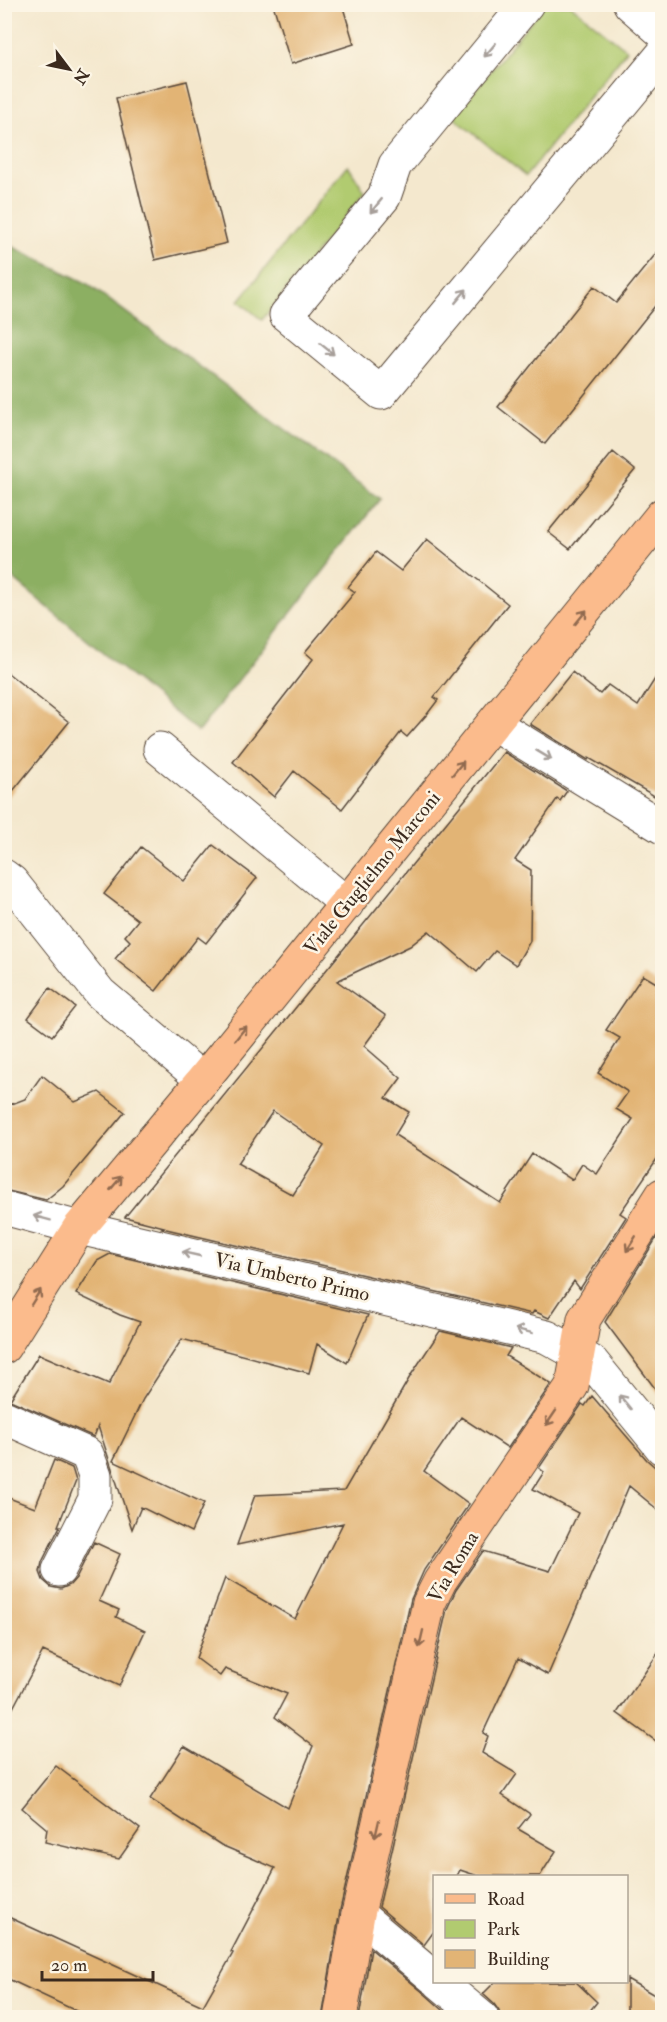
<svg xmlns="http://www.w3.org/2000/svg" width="667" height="2022" font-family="'IM FELL Double Pica',serif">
<rect width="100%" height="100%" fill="#fcf5e5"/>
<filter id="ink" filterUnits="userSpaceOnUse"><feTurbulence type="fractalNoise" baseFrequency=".0167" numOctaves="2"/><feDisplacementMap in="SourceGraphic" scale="12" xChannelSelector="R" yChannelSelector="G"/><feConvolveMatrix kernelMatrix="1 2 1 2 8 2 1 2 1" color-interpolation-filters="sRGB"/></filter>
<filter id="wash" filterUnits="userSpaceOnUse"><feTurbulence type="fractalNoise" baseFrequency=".008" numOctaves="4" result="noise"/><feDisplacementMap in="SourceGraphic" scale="24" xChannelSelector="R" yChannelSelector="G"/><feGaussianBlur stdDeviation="1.35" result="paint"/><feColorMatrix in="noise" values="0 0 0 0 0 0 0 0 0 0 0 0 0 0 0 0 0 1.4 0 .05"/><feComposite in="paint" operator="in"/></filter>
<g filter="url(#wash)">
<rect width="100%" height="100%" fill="#f4e8ce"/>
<!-- green -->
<path fill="#b1cb70" stroke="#767a47" stroke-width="1.5" d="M544,5H571L627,50L526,176L453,117Z
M348,165L365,192L262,320L239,301Z"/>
<!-- forest -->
<path fill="#8caf62" stroke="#646c40" stroke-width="1.5" d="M5,243L86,283L380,499L198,732L5,572Z"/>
<g id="blocks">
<!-- building -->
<path fill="#e2b475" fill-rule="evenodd" d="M273,4H342L354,44L291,64Z
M187,81L227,243L155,260L116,98Z
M663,245V296L545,444L498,407L594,286L616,303Z
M613,452L635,470L570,549L548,532Z
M427,539L508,604L434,697L438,700L428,713L407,737L401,732L342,809L294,771L274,797L233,762L313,659L305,652L355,592L348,587L376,552L401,571Z
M663,666V801L589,758L588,760L530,724L572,672L600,694L608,685L638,706Z
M4,670L69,722L4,802Z
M504,752L567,791L560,801L557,799L515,860L531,870L530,941L516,965L495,951L477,972L429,931L410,946L337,981L386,1016L364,1046L401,1078L386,1098L409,1112L395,1135L500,1203L532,1154L572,1180L582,1164L597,1174L633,1119L616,1109L628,1092L598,1073L620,1038L606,1030L643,975L663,987V1150L620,1213L626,1217L580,1289L574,1281L549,1318L534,1311L532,1314L162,1228L164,1227L125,1217ZM273,1111L324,1146L293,1195L237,1164Z
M213,845L257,878L206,943L198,937L156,991L115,959L130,941L125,936L138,920L104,894L141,847L184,881Z
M50,988L75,1007L52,1036L28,1018Z
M42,1075L75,1102L99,1092L125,1112L63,1186L46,1200L4,1190V1107L25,1099Z
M657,1237L663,1241V1399L605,1322Z
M110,1254L368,1315L347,1363L317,1344L309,1373L182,1339L143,1399L113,1461L204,1503L191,1532L141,1507L132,1529L98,1426L94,1437L10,1400L39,1354L109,1384L140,1322L120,1315L76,1294L97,1261Z
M440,1331L511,1348L506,1356L551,1384L508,1448L461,1417L424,1471L469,1504L424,1570L411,1599L340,1910L322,2018H91L4,1977V1915L203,2006L233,1953L231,1952L275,1868L221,1845L150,1799L184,1746L288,1808L313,1746L275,1717L287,1694L225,1669L220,1676L196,1658L204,1635L225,1578L295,1619L343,1523L237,1545L255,1495L344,1491L411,1375Z
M592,1396L647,1460L663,1474V1514L629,1486L548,1675L518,1658L483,1733L488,1736L482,1753L517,1774L502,1795L530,1814L518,1829L556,1851L540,1876H478L460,1870L457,1876H435V1930L424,1945L379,1907L447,1609L456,1590L483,1551L550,1571L578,1513L533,1489L544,1472L539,1468L582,1404L585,1406Z
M54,1460L72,1468L76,1481L58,1526H60L42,1562L40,1572L43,1580L51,1587L61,1589L70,1585L76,1578L94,1542L120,1554L99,1601L119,1610L116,1617L145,1631L119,1686L43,1651L4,1725V1496L35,1508Z
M663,1646V1746L617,1713Z
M56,1766L140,1829L119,1859L45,1842L47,1829L22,1808Z
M371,1949L425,1994L452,2018H359Z
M627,1979L663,2000V2018H627Z
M495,1982H576L597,2002L584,2018H500L499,2011L494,2004L483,1994Z"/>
</g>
</g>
<g filter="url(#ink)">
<use href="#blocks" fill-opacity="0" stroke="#574638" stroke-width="1.5"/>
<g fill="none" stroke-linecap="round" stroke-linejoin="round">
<!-- minor casing -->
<g stroke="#574638" stroke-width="35">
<path id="minor" d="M527,4L395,165L384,197L286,315L381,393L662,55
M630,4L662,32
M494,724L662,827
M160,749L347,904
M4,876L12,882L100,993L203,1080
M4,1208L79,1228L547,1337L592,1362L662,1448
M4,1417L87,1454L95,1475V1499L59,1570
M358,1914L434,1978
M439,1982L482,2018"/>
</g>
<!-- major casing -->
<g stroke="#574638" stroke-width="35">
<path id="major" d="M4,1347L79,1228L203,1080L662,515
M340,2018L358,1914L429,1603L440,1581L572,1386L584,1319L662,1195"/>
</g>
<!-- minor -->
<use href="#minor" stroke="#fff" stroke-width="33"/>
<!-- major -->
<use href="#major" stroke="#fbbb8c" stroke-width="33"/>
</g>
<!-- one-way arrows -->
<defs><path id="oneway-shaft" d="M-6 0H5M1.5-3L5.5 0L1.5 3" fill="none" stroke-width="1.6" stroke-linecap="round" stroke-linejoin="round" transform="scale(1.5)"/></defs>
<g stroke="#a79f9a">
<use href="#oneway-shaft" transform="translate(490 50) rotate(130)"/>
<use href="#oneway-shaft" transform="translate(376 206) rotate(130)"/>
<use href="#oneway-shaft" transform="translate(461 296) rotate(-50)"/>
<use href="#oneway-shaft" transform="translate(327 349) rotate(39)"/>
<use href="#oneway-shaft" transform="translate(544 755) rotate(31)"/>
<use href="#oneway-shaft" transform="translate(42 1218) rotate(-165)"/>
<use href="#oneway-shaft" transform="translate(191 1254) rotate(-167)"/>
<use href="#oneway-shaft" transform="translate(524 1331) rotate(-166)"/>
<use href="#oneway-shaft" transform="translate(625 1402) rotate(-129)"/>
</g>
<g stroke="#916b50">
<use href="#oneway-shaft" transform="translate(581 617) rotate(-51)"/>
<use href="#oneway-shaft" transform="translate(458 768) rotate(-51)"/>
<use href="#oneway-shaft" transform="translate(241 1033) rotate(-51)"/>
<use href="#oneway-shaft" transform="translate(116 1183) rotate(-50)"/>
<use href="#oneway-shaft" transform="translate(631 1244) rotate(122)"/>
<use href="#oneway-shaft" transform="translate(36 1297) rotate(-58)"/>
<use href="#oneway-shaft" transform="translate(551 1418) rotate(124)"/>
<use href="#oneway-shaft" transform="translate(421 1639) rotate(103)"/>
<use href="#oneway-shaft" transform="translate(377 1829) rotate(103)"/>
</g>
</g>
<g text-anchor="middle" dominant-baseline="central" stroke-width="5" stroke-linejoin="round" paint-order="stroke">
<!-- street labels -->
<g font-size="20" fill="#3b2a1e" stroke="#fcf5e5">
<text transform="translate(372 873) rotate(-51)">Viale Guglielmo Marconi</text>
<text transform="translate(292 1277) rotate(13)">Via Umberto Primo</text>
<text transform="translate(453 1567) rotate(-59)">Via Roma</text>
</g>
</g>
<!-- margin -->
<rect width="667" height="2022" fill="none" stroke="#fcf5e5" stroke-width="24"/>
<!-- legend -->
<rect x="433" y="1875" width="195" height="108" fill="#fcf5e5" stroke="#afa495" stroke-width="1.5"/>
<rect x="445" y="1894" width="30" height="9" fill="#fbbb8c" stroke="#afa495" stroke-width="1.5"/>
<text x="487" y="1905" font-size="18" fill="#3b2a1e">Road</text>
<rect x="445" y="1920" width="30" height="18" fill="#b1cb70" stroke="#afa495" stroke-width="1.5"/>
<text x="487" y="1935" font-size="18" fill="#3b2a1e">Park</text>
<rect x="445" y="1950" width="30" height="18" fill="#e2b475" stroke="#afa495" stroke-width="1.5"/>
<text x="487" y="1965" font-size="18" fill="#3b2a1e">Building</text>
<!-- north arrow -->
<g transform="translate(69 69) rotate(122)" stroke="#fcf5e5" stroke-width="4.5" paint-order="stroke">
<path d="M0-4.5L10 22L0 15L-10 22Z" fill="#3b2a1e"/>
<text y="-9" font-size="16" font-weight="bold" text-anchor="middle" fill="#3b2a1e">N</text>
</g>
<!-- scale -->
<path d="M42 1971v9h111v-9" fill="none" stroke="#3b2a1e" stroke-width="3"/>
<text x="51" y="1971" font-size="18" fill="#3b2a1e" stroke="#fcf5e5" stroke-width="4.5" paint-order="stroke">20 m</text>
</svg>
